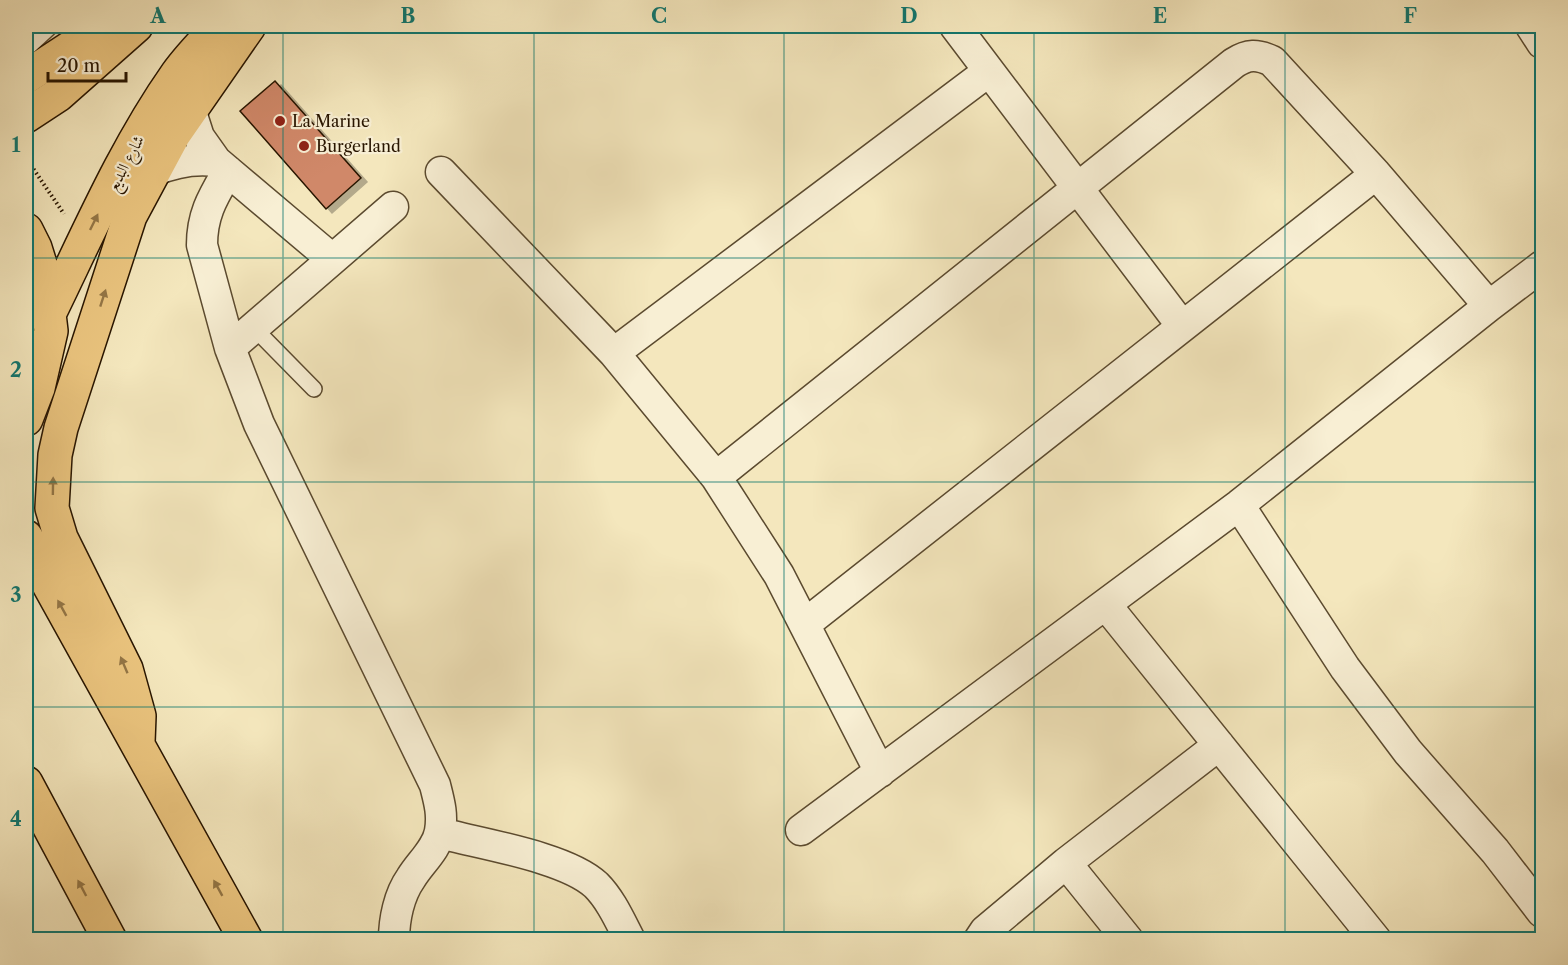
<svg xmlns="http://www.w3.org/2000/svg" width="1568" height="965" font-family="'Libre Caslon Text',Amiri,serif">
<defs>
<filter id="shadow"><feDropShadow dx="6" dy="4" stdDeviation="0" flood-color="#0004"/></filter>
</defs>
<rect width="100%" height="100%" fill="#f4e7bd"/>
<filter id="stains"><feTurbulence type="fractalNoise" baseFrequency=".00333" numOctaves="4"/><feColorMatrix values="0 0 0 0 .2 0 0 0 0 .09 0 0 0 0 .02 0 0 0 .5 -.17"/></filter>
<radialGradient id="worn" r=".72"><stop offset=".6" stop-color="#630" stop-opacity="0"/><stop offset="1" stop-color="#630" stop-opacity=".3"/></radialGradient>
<!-- building -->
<path fill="#d08869" stroke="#281500" stroke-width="1.5" filter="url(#shadow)" d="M275,81L361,178L326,209L240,111Z"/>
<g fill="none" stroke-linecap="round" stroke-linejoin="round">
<!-- service casing -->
<g stroke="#5b4a2f" stroke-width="18">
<path id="service" d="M26,49L51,26
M253,327L314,389"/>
</g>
<!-- minor casing -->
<g stroke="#5b4a2f" stroke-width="33">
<path id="minor" d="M955,26L1182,326
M1531,26L1542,43
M190,109L199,137L216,161L332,259
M153,171C174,162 193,158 216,161
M228,171C213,197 202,214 202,245L230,348L259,424L435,785C439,801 443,814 440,831C437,849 420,863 411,878C399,895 394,919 394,940
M441,172L614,353L716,477L779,575L880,772
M230,348L393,207
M614,353L989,71
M716,477L1234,63C1248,54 1257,54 1272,61L1376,174L1489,306
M1239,505L1345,668L1408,752L1495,851L1542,912
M1106,605L1376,940
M805,624L1376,174
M801,830L1239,505L1489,306L1542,266
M440,833C481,844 566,857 596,885C611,900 620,921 630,940
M1066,863L1128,940
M979,940L985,931L1066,863L1219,745"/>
</g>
<!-- primary casing -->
<g stroke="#281500" stroke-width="36">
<path id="primary" d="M26,116L58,95L136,26
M26,230L35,248L45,280L51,331L38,388L26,419
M50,312C89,232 125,148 177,74C189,57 205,41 219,26"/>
</g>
<!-- motorway casing -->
<g stroke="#281500" stroke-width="36">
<path id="motorway" d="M26,77L90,35L109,26
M26,537L43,574L246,940
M138,742L139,716L126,669L61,538L52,508L55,455L61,428L130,216L174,134L249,26
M26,783L110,940"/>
</g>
<!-- path -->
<path stroke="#281500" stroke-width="4" stroke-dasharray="1.5 3" stroke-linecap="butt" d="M26,158L64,214"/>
<!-- service -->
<use href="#service" stroke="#f8efd4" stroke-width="15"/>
<!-- minor -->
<use href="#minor" stroke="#f8efd4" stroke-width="30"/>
<!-- primary -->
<use href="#primary" stroke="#eac47e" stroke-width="33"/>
<!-- motorway -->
<use href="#motorway" stroke="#eac47e" stroke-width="33"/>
</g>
<!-- one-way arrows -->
<defs><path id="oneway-solid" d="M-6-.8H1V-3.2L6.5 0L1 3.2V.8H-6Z" transform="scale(1.5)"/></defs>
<g fill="#937545">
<use href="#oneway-solid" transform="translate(94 222) rotate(-64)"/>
<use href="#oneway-solid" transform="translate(103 298) rotate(-72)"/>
<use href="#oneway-solid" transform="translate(53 486) rotate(-89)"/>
<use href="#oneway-solid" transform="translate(62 608) rotate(-119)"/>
<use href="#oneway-solid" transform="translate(124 665) rotate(-113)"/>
<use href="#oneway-solid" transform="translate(82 888) rotate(-118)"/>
<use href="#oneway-solid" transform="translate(218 888) rotate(-119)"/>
</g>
<!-- grid -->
<path fill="none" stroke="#0f766e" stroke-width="1.5" stroke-opacity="0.55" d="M283,26V940M534,26V940M784,26V940M1034,26V940M1285,26V940M26,258H1542M26,482H1542M26,707H1542"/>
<!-- markers -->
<g fill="#8f2418" stroke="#f8efd4" stroke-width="2">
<circle cx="280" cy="121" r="6"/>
<circle cx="304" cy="146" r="6"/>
</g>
<g text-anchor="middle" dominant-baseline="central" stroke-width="4.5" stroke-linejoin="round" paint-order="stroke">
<!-- poi labels -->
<g font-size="16" fill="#281500" stroke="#f8efd4" text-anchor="start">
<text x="292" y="121">La Marine</text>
<text x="316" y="146">Burgerland</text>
</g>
<!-- street labels -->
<g font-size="16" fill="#281500" stroke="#f8efd4">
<text transform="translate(125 163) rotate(-62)">شارع البديع</text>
</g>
</g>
<!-- margin -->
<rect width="1568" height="965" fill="none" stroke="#f4e7bd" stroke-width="66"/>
<!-- scale -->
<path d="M48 72v9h78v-9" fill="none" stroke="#281500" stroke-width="3"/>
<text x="57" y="72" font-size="18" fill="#281500" stroke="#f8efd4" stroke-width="4.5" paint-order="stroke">20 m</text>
<rect x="33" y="33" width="1502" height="899" fill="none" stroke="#0f766e" stroke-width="2"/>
<g font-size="20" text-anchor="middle" font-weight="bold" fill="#0f766e">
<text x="158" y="23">A</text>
<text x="408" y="23">B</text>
<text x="659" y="23">C</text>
<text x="909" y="23">D</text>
<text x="1160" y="23">E</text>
<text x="1410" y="23">F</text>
<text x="16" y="152">1</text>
<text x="16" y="377">2</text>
<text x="16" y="602">3</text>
<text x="16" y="826">4</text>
</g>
<rect width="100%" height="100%" filter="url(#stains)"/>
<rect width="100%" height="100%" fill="url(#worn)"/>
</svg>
